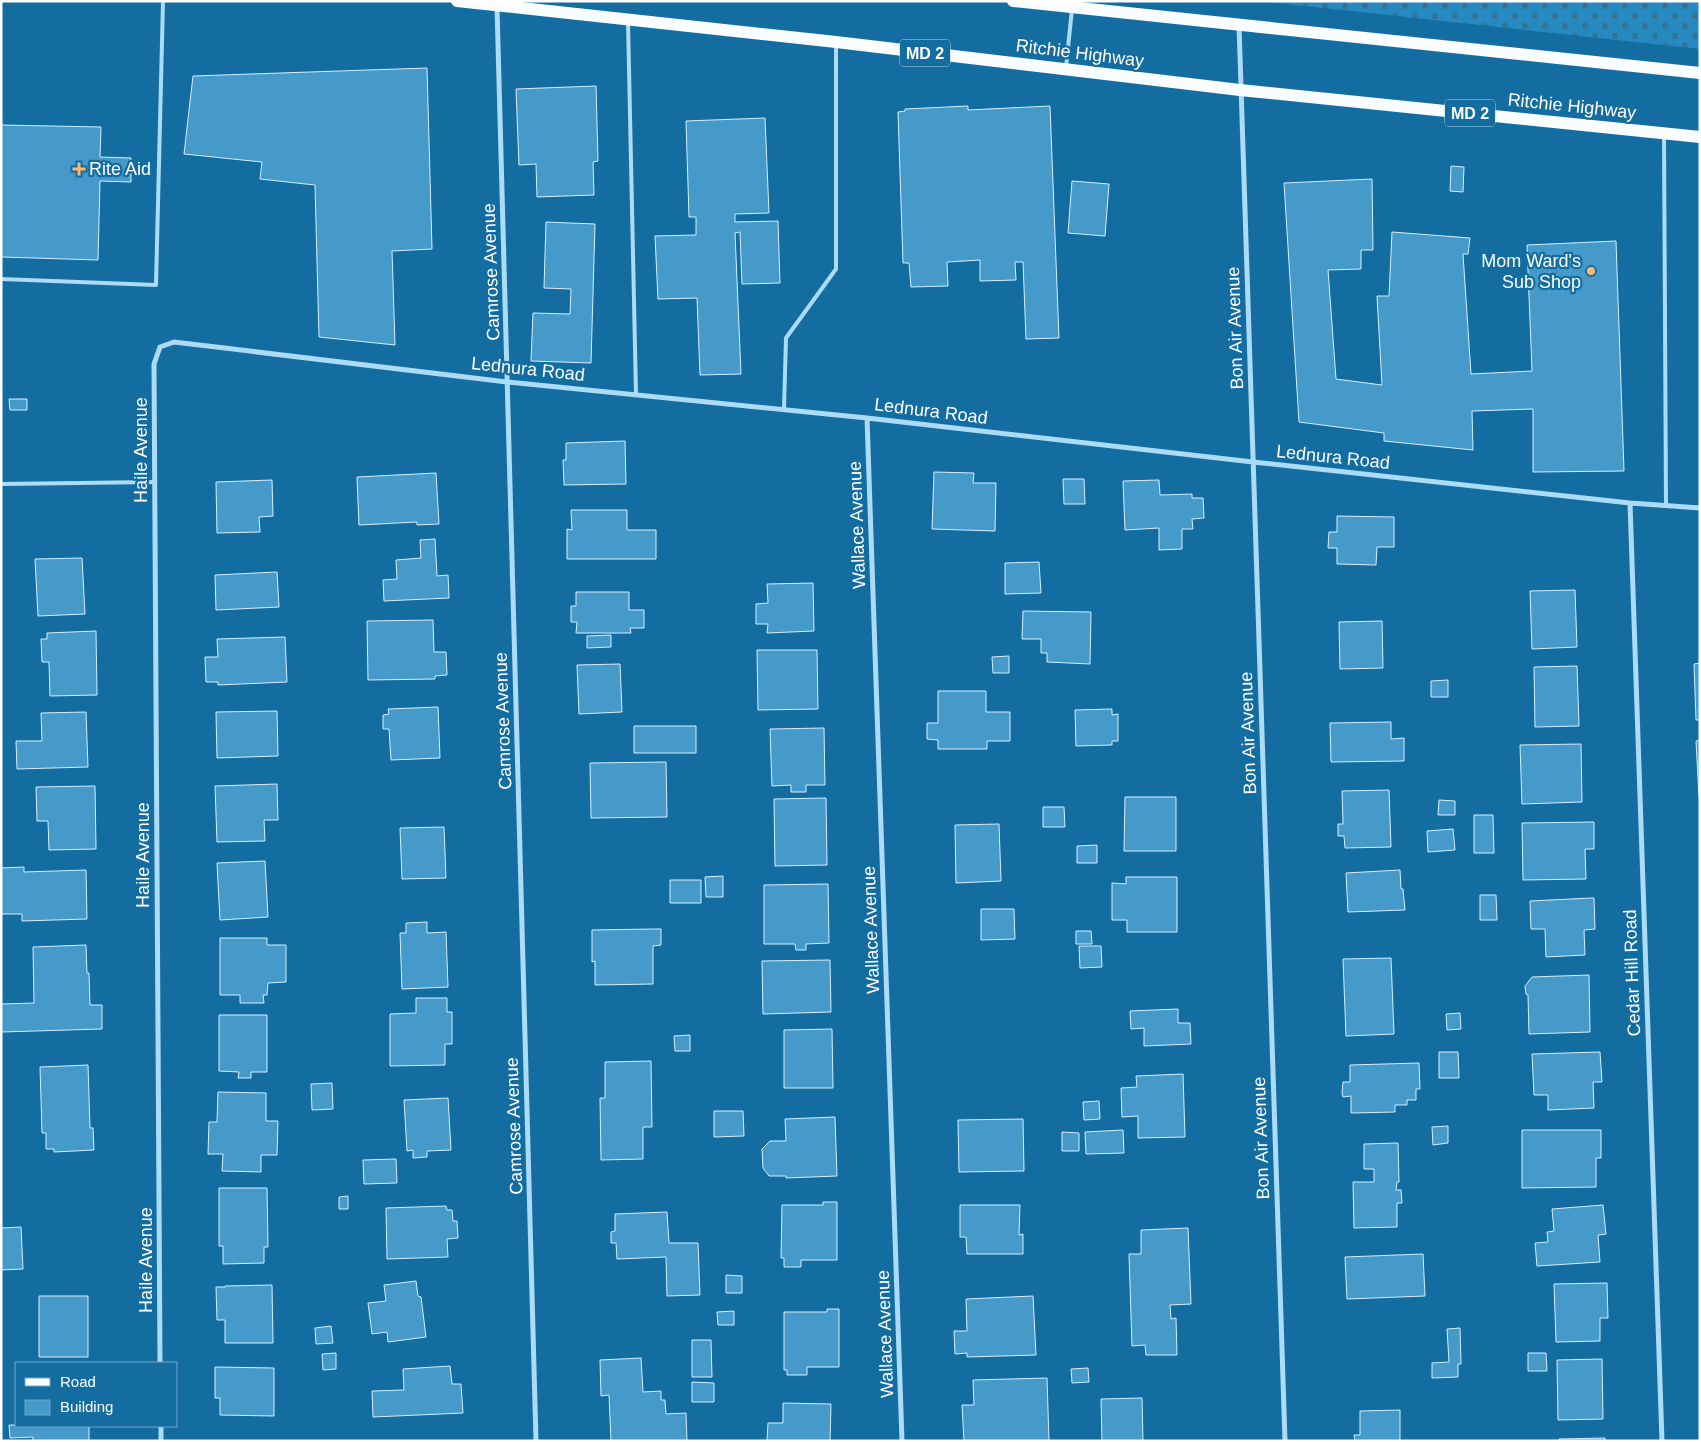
<svg xmlns="http://www.w3.org/2000/svg" width="1701" height="1442" font-family="Arial,sans-serif">
<defs>
<pattern id="cemetery-stones" width="16" height="16" patternUnits="userSpaceOnUse" patternTransform="scale(1.25)"><rect width="16" height="16" fill="#2689bf"/><path d="M2 7V4a2 2 0 0 1 4 0v3zM10 15v-3a2 2 0 0 1 4 0v3z" fill="#357191"/></pattern>
</defs>
<rect width="100%" height="100%" fill="#136da1"/>
<!-- cemetery -->
<path fill="url(#cemetery-stones)" d="M1258,1H1700V49Z"/>
<!-- building -->
<path fill="#459ac9" stroke="#d5effe" d="M427,68L432,249L392,251L395,345L319,337L315,185L260,179L262,162L184,154L193,76Z
M596,86L598,161L593,162L594,195L537,197L536,164L519,165L516,89Z
M968,106V110L1050,106L1059,338L1026,339L1023,262H1015L1016,280L980,281V260L947,262L948,286L911,287L909,263H903L898,112L905,111V109Z
M765,118L769,213L735,214V222L778,221L780,283L742,284L740,232L735,233L741,374L700,375L697,298L658,299L655,236L696,235V217H689L686,121Z
M1,125L101,127L100,157L131,158V182L100,181L98,260L1,257Z
M1451,166L1464,167L1463,192L1450,191Z
M1372,179L1373,250H1361V269L1328,270L1336,379L1382,385L1377,296H1389L1392,232L1470,238L1468,254H1463L1471,374L1532,371L1527,245L1616,241L1624,471L1533,472V409L1472,411L1473,450L1384,441V433L1299,422L1284,183Z
M1072,181L1109,184L1105,236L1068,233Z
M546,222L595,224L591,363L531,361L533,313L570,314L571,289L544,288Z
M9,399H27V410H10Z
M625,441L626,484L564,485L563,460H566V443Z
M934,472L974,473L973,483H996L995,531L932,529Z
M436,473L439,524L417,525V522L359,525L357,477Z
M1063,479H1084L1085,504H1064Z
M272,480L273,516L259,517L260,532L217,533L216,482Z
M1159,480L1160,495L1192,494V498H1203L1204,518L1192,519L1193,529H1182V549L1159,550V528L1125,530L1123,481Z
M571,510H627V530H656V559H567V529L572,530Z
M1337,516L1394,517V547H1377L1376,565L1337,564V548H1328L1329,532H1337Z
M435,539L437,576L448,575L449,598L384,601L383,580L397,579L396,560L421,558L420,540Z
M82,558L85,614L38,616L35,559Z
M1039,562L1041,593L1005,594V563Z
M277,572L279,607L216,610L215,575Z
M813,583L814,631L767,633L768,624H756V604L768,603L767,584Z
M1575,590L1577,647L1532,649L1530,591Z
M576,592H629V610H644V628H630L631,633H576L577,622H571V606H576Z
M1023,611L1091,612L1090,664L1047,662V653H1041V639H1022Z
M433,620L434,652H446L447,675L435,676V679L368,680L367,621Z
M1382,621L1383,668L1340,669L1339,622Z
M96,631L97,695L50,696L49,662H42L41,639H47V633Z
M611,635V647L587,648V636Z
M285,637L287,682L218,685V682H206L205,657H218L217,639Z
M757,650H817L818,709L758,710Z
M1009,656V673H993L992,657Z
M1700,663V720H1696L1694,664Z
M620,664L622,712L579,714L577,665Z
M1577,666L1579,726L1535,727L1534,667Z
M1448,680V697H1431V681Z
M938,691H986V712H1010V741H987V749H938V740L927,739V723H938Z
M438,707L440,758L391,760L389,729H383V715L389,714L388,709Z
M1112,709V715L1118,714V741H1112V745L1076,746L1075,710Z
M277,711L278,756L217,758L216,712Z
M86,712L88,767L17,769L16,741H42L41,713Z
M1391,722V739L1404,738V761L1331,762L1330,723Z
M634,726H696V753H634Z
M824,728L825,785H806V792H791V785L772,786L770,729Z
M1700,740V797H1699L1696,741Z
M1581,744L1582,802L1522,804L1520,745Z
M666,762L667,817L591,818L590,763Z
M277,784L278,820H264L265,841L217,842L215,786Z
M95,786L96,849L49,850L48,821H37L36,787Z
M1389,790L1391,847L1345,848L1344,836H1338V824H1343L1342,791Z
M1125,797H1176V851H1124Z
M826,798L827,865L775,866L774,799Z
M1439,800L1455,801V815H1438Z
M1043,807H1064L1065,827H1043Z
M1474,815H1493L1494,853H1474Z
M1594,822V849H1585L1586,879L1523,880L1522,823Z
M999,824L1001,881L956,883L955,825Z
M444,827L446,878L402,879L400,828Z
M1453,829L1455,850L1428,852L1427,831Z
M1097,845V863H1077V846Z
M265,861L268,917L220,920L217,863Z
M24,867V872L86,870L87,919L22,921V914H1V868Z
M1400,870L1401,889H1403L1405,910L1348,912L1346,873Z
M723,876V897H706L705,877Z
M1126,877H1177V932H1127V920H1112V883L1126,884Z
M670,880H701V903H670Z
M828,884L829,943L806,944V950H796L795,944H764V885Z
M1480,895H1496L1497,920H1480Z
M1591,898H1594L1595,929L1584,930L1585,955L1546,957L1545,929H1531L1530,901Z
M981,909H1014L1015,939L981,940Z
M427,922V933L446,932L448,987L402,989L400,933H406V923Z
M653,929H661V945L653,946V984L595,985V961L592,962V930Z
M1076,931H1091L1092,944H1076Z
M220,938H267V945H286V982L268,983L267,995H263L264,1003H240V995H220Z
M86,945L87,973H89L90,1005H102V1029L1,1032V1004L34,1003L33,947Z
M1079,946H1101L1102,967L1080,968Z
M1391,958L1394,1034L1346,1036L1343,959Z
M830,960L831,1012L763,1014L762,961Z
M1589,975L1590,1032L1529,1034L1528,995L1526,994L1525,986L1532,977Z
M416,998H447V1012H452V1044H445V1065L390,1066V1014L416,1013Z
M1178,1009V1023H1190L1191,1044L1144,1046V1028L1131,1029L1130,1011Z
M1460,1013L1461,1029L1447,1030L1446,1014Z
M219,1015H267V1072H251V1078H238L239,1072L219,1071Z
M832,1029L833,1088H784V1030Z
M690,1035V1051H675L674,1036Z
M1439,1052H1458L1459,1078H1439Z
M1600,1052L1602,1082H1593L1594,1108L1548,1110V1095H1534L1532,1054Z
M651,1061L652,1127H643V1159L601,1160L600,1098H605V1062Z
M1419,1063L1420,1089H1416V1100H1407V1105H1395V1112L1351,1113V1096L1343,1097L1342,1093L1343,1082H1350V1065Z
M88,1065L90,1128H93L94,1150L54,1152V1149H46V1133H42L40,1067Z
M1183,1074L1185,1137L1138,1138V1116L1122,1117L1121,1088L1137,1087L1136,1076Z
M332,1083L333,1109L312,1110L311,1084Z
M218,1092L266,1093V1121H278L277,1155H261V1172L222,1171L223,1154H208L209,1122H217Z
M448,1098L451,1150L427,1151V1157L413,1158V1150L407,1151L404,1100Z
M1099,1101L1100,1119L1084,1120L1083,1102Z
M714,1111H743L744,1136L714,1137Z
M835,1117L837,1176L786,1178V1176H769L763,1168L762,1149L770,1141H786L785,1119Z
M1023,1119L1024,1171L959,1172L958,1120Z
M1448,1126V1143L1433,1145L1432,1127Z
M1123,1130L1124,1153L1086,1154L1085,1132Z
M1522,1130H1601V1158H1596V1187L1522,1188Z
M1062,1132L1079,1133V1151H1062Z
M1398,1143L1399,1182H1397L1396,1190H1401L1402,1203H1397V1227L1354,1228L1353,1182H1374V1169H1364V1144Z
M396,1159L397,1183L364,1184L363,1160Z
M219,1188H267L268,1247H264V1263L223,1264V1246H219Z
M348,1196V1209H339V1197Z
M823,1202H837V1260H801V1267H784V1258H781L782,1205H823Z
M960,1205H1020L1019,1235L1023,1234V1254H967L966,1237H960Z
M1603,1205L1606,1234L1598,1235L1600,1262L1537,1266L1535,1243L1548,1242L1547,1232L1554,1231L1552,1209Z
M446,1206L447,1210H452L453,1221H457L458,1238L447,1239L448,1257L387,1259L386,1208Z
M667,1212L669,1243H698L700,1295L667,1296L666,1257L617,1259L616,1243H611V1232L615,1231V1214Z
M21,1227L23,1269L1,1270V1228Z
M1188,1228L1191,1304L1170,1305L1171,1319L1176,1318L1177,1355H1146L1145,1345L1132,1346L1129,1254H1141V1230Z
M1423,1254L1425,1296L1347,1299L1345,1257Z
M726,1275L742,1276V1293H726Z
M416,1281L418,1296L421,1297L426,1337L388,1342L387,1332L372,1334L368,1303L386,1301L384,1285Z
M1607,1283L1608,1318H1600V1341L1556,1342L1554,1284Z
M272,1285L273,1343H225V1320H217L216,1287H225V1286Z
M39,1296H88V1357H39Z
M1033,1296L1036,1355L967,1357V1353L955,1354L954,1331H967L966,1299Z
M827,1309H839V1367H807V1375H787V1370H784V1312H827Z
M734,1311V1325H718L717,1312Z
M331,1326L333,1343L316,1344L315,1328Z
M1460,1328L1461,1364H1458V1377L1432,1378V1363L1449,1362L1447,1329Z
M692,1340H711L712,1377H692Z
M336,1353V1369L323,1370L322,1354Z
M1528,1353H1546L1547,1371H1528Z
M641,1358L643,1392L661,1391V1400H665L666,1414L686,1413L687,1441H611L609,1395L601,1396L600,1360Z
M1602,1359L1603,1419L1558,1420L1557,1360Z
M450,1366L452,1384H461L463,1413L373,1417L372,1391L404,1390L403,1369Z
M215,1367L274,1368V1416L220,1415V1398H215Z
M1088,1368L1089,1382L1072,1383L1071,1369Z
M1047,1378L1049,1441H964L962,1405H974L973,1380Z
M692,1382L714,1383V1402H692Z
M1142,1398L1143,1441H1102L1101,1399Z
M783,1403L831,1404L830,1441H767L768,1423H783Z
M1400,1410V1441H1355L1354,1435H1360V1411Z
M9,1425L89,1426V1441H33V1437L10,1438Z
M1605,1438V1441H1559V1439Z"/>
<g fill="none" stroke-linecap="round" stroke-linejoin="round">
<!-- lane -->
<path stroke="#acdbf5" stroke-width="4" d="M628,22L636,394
M1066,67L1072,9
M1664,136L1666,506
M1,279L156,285L163,1
M784,409L786,338L836,269V44
M1,484L155,482"/>
<!-- street -->
<path stroke="#acdbf5" stroke-width="5" d="M497,7L536,1441
M1239,25L1285,1441
M867,418L902,1441
M1630,503L1662,1441
M160,1363L154,364L160,347L174,342L507,382L867,418L1253,462L1630,503L1700,508
M161,1426V1441"/>
<!-- primary -->
<path stroke="#f9fdff" stroke-width="12" d="M457,1L836,42L1240,90L1700,137
M1013,1L1700,73"/>
</g>
<!-- markers -->
<g fill="#ffb96f" stroke="#136da1" stroke-width="2">
<path d="M76.5 161.5h5v5h5v5h-5v5h-5v-5h-5v-5h5z"/>
<circle cx="1591" cy="271" r="5"/>
</g>
<g text-anchor="middle" dominant-baseline="central" stroke-width="4.5" stroke-linejoin="round" paint-order="stroke">
<!-- shield labels -->
<g fill="#136da1" stroke="#b8d3e3" stroke-width="1">
<rect x="900" y="39.5" width="50" height="27" rx="4"/>
<rect x="1445" y="99.5" width="50" height="27" rx="4"/>
</g>
<g font-size="16" font-weight="bold" fill="#fff">
<text x="925" y="53">MD 2</text>
<text x="1470" y="113">MD 2</text>
</g>
<!-- street labels -->
<g font-size="18" fill="#fff" stroke="#136da1">
<text transform="translate(1080 53) rotate(7)">Ritchie Highway</text>
<text transform="translate(1572 106) rotate(6)">Ritchie Highway</text>
<text transform="translate(491 272) rotate(-92)">Camrose Avenue</text>
<text transform="translate(1235 328) rotate(-92)">Bon Air Avenue</text>
<text transform="translate(528 369) rotate(6)">Lednura Road</text>
<text transform="translate(931 411) rotate(7)">Lednura Road</text>
<text transform="translate(141 450) rotate(-90)">Haile Avenue</text>
<text transform="translate(1333 457) rotate(6)">Lednura Road</text>
<text transform="translate(857 525) rotate(-92)">Wallace Avenue</text>
<text transform="translate(503 721) rotate(-92)">Camrose Avenue</text>
<text transform="translate(1248 733) rotate(-92)">Bon Air Avenue</text>
<text transform="translate(143 855) rotate(-90)">Haile Avenue</text>
<text transform="translate(871 930) rotate(-92)">Wallace Avenue</text>
<text transform="translate(1632 973) rotate(-92)">Cedar Hill Road</text>
<text transform="translate(514 1126) rotate(-92)">Camrose Avenue</text>
<text transform="translate(1261 1138) rotate(-92)">Bon Air Avenue</text>
<text transform="translate(146 1260) rotate(-90)">Haile Avenue</text>
<text transform="translate(885 1334) rotate(-92)">Wallace Avenue</text>
</g>
<!-- poi labels -->
<g font-size="18" fill="#fff" stroke="#136da1" text-anchor="start">
<text x="89" y="169">Rite Aid</text>
<text x="1581" y="261" text-anchor="end">Mom Ward's<tspan x="1581" dy="21">Sub Shop</tspan></text>
</g>
</g>
<!-- border -->
<rect width="1701" height="1442" fill="none" stroke="#ffffff" stroke-width="5"/>
<!-- legend -->
<rect x="15" y="1362" width="162" height="65" fill="#136da1" stroke="#71a7c7"/>
<rect x="25" y="1378" width="25" height="8" fill="#f9fdff" stroke="#71a7c7"/>
<text x="60" y="1387" font-size="15" fill="#ffffff">Road</text>
<rect x="25" y="1400" width="25" height="15" fill="#459ac9" stroke="#71a7c7"/>
<text x="60" y="1412" font-size="15" fill="#ffffff">Building</text>
</svg>
